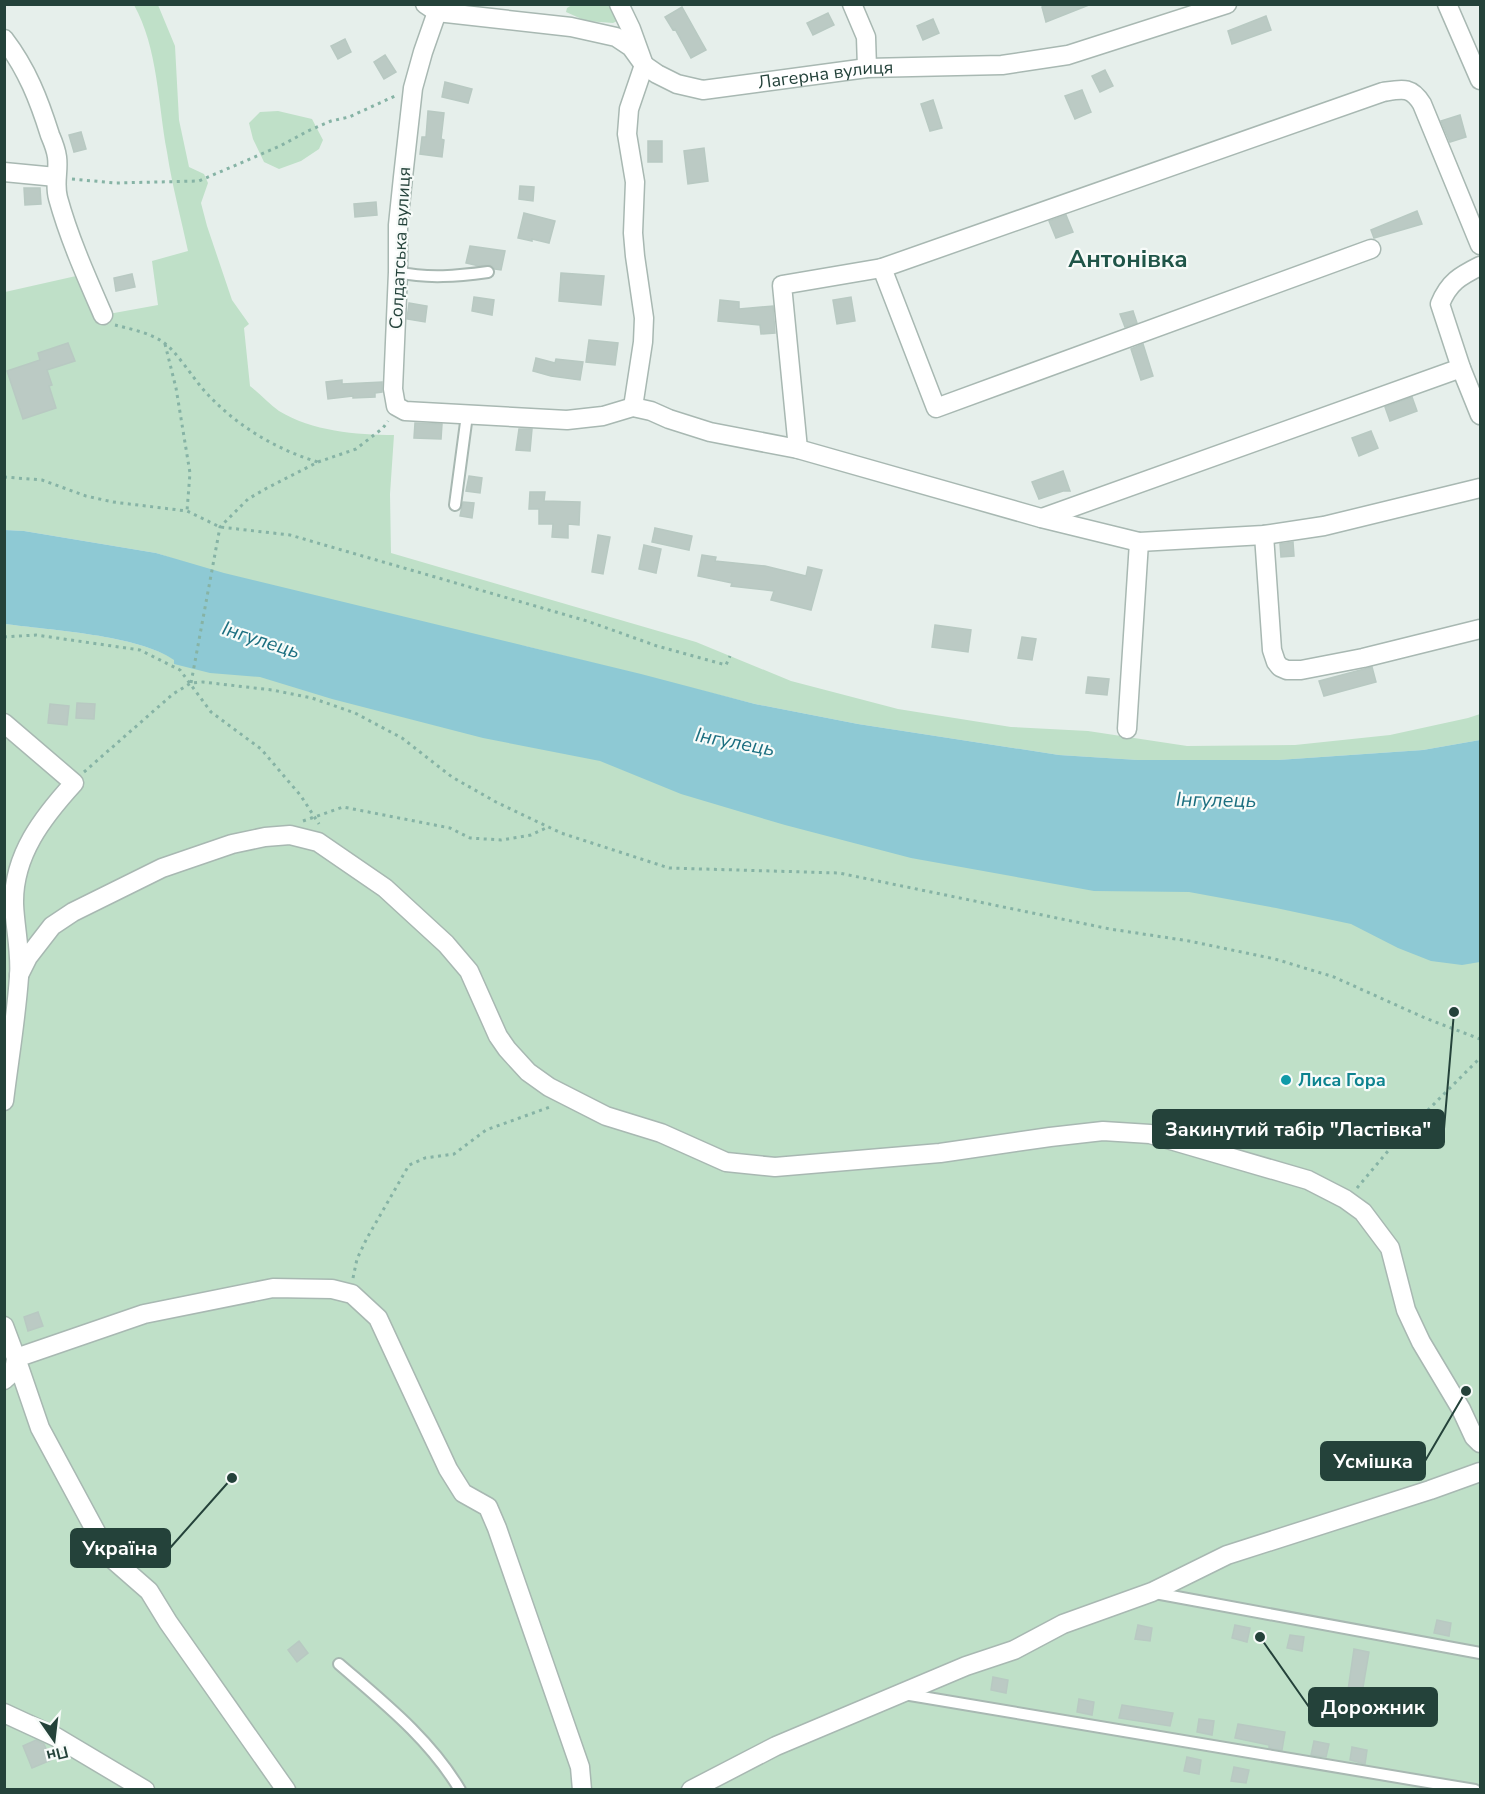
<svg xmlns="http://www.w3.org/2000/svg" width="1485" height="1794" font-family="'Nunito Sans',sans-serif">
<rect width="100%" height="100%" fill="#e6efeb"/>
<!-- green -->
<path fill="#bfe0c8" d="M616,4L621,14L617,21L613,23L586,21L566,12L567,8L572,5Z
M134,5H158L175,46L179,120L189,167L204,174L208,183L201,203L207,226L232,300L249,324L244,328L250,386C260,394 269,404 279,411C312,431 356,435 394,435L390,494L391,553L696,642L791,681L898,709L1011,727L1088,731L1187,746L1295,745L1390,735L1468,718L1480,714V740L1423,750L1278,760H1138L1059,755L858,724L755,704L525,646L408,634L156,553L24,531L5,530V292L85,274L103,315L158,305L152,261L188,251C181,218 172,185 167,152C158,104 158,48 134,5Z
M278,111L312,119L323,140L319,149L301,161L279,169L264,162L253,139L249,123L260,112Z
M5,624C50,630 138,635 175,660L1480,813V1789L5,1790Z"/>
<!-- water -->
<path fill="#8ec9d4" d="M5,530L24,531L156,553L224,573L641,674L755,704L858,724L1059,755L1138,760H1278L1423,750L1480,740V962L1462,965L1431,961L1398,948L1351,924L1276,908L1189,892L1094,891L911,858L785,825L681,794L600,761L483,738L332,699L260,677L210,673L174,664V660C139,635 49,630 5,624Z"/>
<!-- building -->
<path fill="#bbcac4" stroke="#b8c9c2" stroke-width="1.5" d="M1051,4H1089V5L1046,22L1042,7Z
M682,7L706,50L691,58L675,29L673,30L665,17Z
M828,13L834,25L813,35L807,23Z
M1266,16L1271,30L1232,44L1228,31Z
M933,19L939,33L923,40L917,26Z
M345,39L351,52L338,59L331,46Z
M385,55L396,72L384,79L374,62Z
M1105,70L1113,86L1100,92L1092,76Z
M445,82L472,89L468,103L442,97Z
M1082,90L1091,112L1075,119L1065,96Z
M933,100L942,128L930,131L921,104Z
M428,111L444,113L441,139L444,140L442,157L420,154L422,137H426Z
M1460,115L1466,137L1450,142L1441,121Z
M81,132L86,149L74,152L69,135Z
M648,141H662V162H648Z
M704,148L708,181L688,184L684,151Z
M520,186L534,187L533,201L519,199Z
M24,188H40L41,204L25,205Z
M376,202L377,215L355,217L354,204Z
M1417,211L1422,224L1374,238L1371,230Z
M524,213L555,221L549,243L532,239V241L518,238Z
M1066,215L1073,232L1056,238L1049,221Z
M470,246L505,251L501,270L495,269L490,265L479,266L466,263Z
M561,273L604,276L601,305L559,301Z
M132,274L135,287L116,291L114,278Z
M474,297L494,300L492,315L472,311Z
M851,297L855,321L837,324L833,300Z
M720,300L739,302V309L773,306L775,333L761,334L760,325L718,321Z
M409,303L427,306L425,322L407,319Z
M1133,311L1137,323L1125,327L1120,314Z
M589,340L618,343L615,365L586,362Z
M68,343L75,361L47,370L52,385L49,386L56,408L23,419L7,371L40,360L38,353Z
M1143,344L1153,376L1141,380L1131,349Z
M536,358L555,363L556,359L583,362L580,380L551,376L533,371Z
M342,380V384L382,382V392L375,393V397L353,398V396L328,399L326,382Z
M1412,397L1417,411L1390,421L1385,407Z
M415,423L442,424L441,439L414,438Z
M519,429H532L530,451L516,450Z
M1371,431L1378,448L1359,456L1352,438Z
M1063,471L1070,491H1063L1039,499L1032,482Z
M469,476L482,478L480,493L466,491Z
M530,492H545L544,501L580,502L579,525L568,524V538L552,537L553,524H539V509H529Z
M463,502L474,503L472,518L460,516Z
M655,528L692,536L689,550L652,542Z
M598,535L610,537L603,574L592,572Z
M1293,542L1294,556L1281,557L1280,544Z
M644,545L661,549L656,573L639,569Z
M702,555L716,557L715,561L765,566L806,576L808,567L822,570L811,610L771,600L774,591L731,586L732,583L698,576Z
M935,625L971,630L968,652L932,647Z
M1022,637L1036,639L1032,660L1018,658Z
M1372,667L1376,682L1324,696L1319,681Z
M1088,677L1109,679L1107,695L1086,693Z
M77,703L95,704L94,719L76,718Z
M50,704L69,706L67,725L48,723Z
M38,1312L43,1326L28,1331L24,1317Z
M1437,1620L1451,1623L1449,1636L1434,1633Z
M1138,1625L1152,1628L1150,1641L1135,1639Z
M1235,1625L1250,1628L1247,1642L1232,1638Z
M1290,1635L1304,1637L1302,1651L1287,1648Z
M299,1641L308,1653L297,1662L288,1650Z
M1354,1649L1369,1652L1361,1699L1347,1697Z
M993,1677L1008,1680L1006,1693L991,1690Z
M1079,1699L1094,1702L1092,1715L1077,1712Z
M1122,1705L1173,1713L1170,1726L1119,1718Z
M1199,1719L1214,1721L1212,1735L1197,1732Z
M1238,1724L1285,1732L1282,1750L1269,1748V1745L1235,1738Z
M36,1740L44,1744L51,1760L32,1768L23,1746Z
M1314,1741L1329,1744L1326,1757L1311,1755Z
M1352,1747L1367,1750L1365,1764L1350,1760Z
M1187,1757L1201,1760L1199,1774L1184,1771Z
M1234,1767L1249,1770L1246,1783L1231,1781Z"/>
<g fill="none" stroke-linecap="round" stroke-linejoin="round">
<!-- lane casing -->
<g stroke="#a8b8b2" stroke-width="14">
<path id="lane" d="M398,272C428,279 458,276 488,272
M455,505L467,415
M1155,1593L1480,1653
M339,1664C383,1702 430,1739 460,1790
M904,1694L1475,1790"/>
</g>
<!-- street casing -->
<g stroke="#a8b8b2" stroke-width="21">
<g id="street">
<path id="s1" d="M425,4L437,12L571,27L616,37L631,47L644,65L657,74L677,84L703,90L867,68L1002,65L1068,55L1227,4"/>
<path d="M619,4L631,29L644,65L629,109L627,134L635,182L633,233L635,256L644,318L643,342L633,407"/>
<path d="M852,4L866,37L867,68"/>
<path d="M1447,4L1480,80"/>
<path d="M437,12L423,52L413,88L403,177L398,225V272L393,389L396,406L405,411L567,420L603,416L633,407L651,411L669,419L710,432L798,449L1041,518L1139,542L1264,535L1324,526L1480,488"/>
<path d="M4,39C27,69 39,100 50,135C53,142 56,149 57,157C59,171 54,183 58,198C69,238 86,276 103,315"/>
<path d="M4,172L56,177"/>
<path d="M1371,249L936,408L882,268L1383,92C1402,89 1411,86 1422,104L1480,245"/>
<path d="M1480,266C1460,276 1449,282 1440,304L1461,368L1480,415"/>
<path d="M798,449L782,285L882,268"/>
<path d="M1042,518L1461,368"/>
<path d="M1264,535L1272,650L1276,662L1280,667L1287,670H1301L1363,658L1480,629"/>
<path d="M4,723L74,783C43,817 13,855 14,904C15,928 21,952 19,977C16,1019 9,1060 4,1101"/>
<path d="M1127,729L1139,542"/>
<path d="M19,975L28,957L52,926L73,912L162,868L232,844L265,837L290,835L318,842L385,888L446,944L469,971L498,1036L507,1049L528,1072L549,1087L606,1116L661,1133L726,1162L775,1167L940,1153L1050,1137L1103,1131L1150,1134L1308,1180L1345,1199L1363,1212L1390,1248L1406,1310L1421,1342L1461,1409L1474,1437L1480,1443"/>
<path d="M4,1326L16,1358L14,1371L4,1380"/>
<path d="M4,1713L56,1737L145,1790"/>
<path d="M286,1790L168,1622L149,1591L109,1556L40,1428L16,1358L144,1314L273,1288L332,1289L352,1294L378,1318L448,1469L463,1493L488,1507L497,1528L580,1767L582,1790"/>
<path d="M691,1790L776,1746L966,1666L1014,1650L1063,1624L1152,1592L1227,1555L1430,1490L1480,1472"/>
</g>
</g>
<!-- path -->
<path stroke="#86b3a5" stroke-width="3" stroke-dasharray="3 4.5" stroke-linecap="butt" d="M72,179L115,183L199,181L280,146L308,131L331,121L349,117L395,96
M115,325C131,329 150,333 163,342C175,350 192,376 202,388C232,423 274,449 318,462
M165,344L176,388L190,473L187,511
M4,477L42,480L86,496L113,502L187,511L220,527L290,535L587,621L657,646L726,665L730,656
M4,637L36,635L140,650L180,670L211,712L261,749L301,796L319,824
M191,683L220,527L248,499L267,488L318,462L356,449L383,428L388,421
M84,772L173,694L191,683L203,682L272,690L312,698L355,713L402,738L452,777L496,802L561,833L669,868L839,873L1110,929L1189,941L1275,959L1334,977L1425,1018L1480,1039
M303,821L343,807L450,828L470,838L501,840L531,835L548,827
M1357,1188L1393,1145L1480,1058
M353,1278L357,1259L367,1238L409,1165L425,1158L454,1154L486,1130L550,1107"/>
<!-- lane -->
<use href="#lane" stroke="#fff" stroke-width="10"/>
<!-- street -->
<use href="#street" stroke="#fff" stroke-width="18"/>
</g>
<!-- markers -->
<circle fill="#0f9aa8" stroke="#f7fbf9" stroke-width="2" cx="1286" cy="1080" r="6"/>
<g text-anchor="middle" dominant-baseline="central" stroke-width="4.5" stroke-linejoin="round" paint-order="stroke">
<!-- street labels -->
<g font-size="18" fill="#24423a" stroke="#f7fbf9">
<text stroke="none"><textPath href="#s1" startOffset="424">Лагерна вулиця</textPath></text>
<text transform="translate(400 248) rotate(-87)">Солдатська вулиця</text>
</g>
<!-- culture labels -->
<g font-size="18" font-weight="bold" fill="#0d838f" stroke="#f7fbf9" text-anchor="start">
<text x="1298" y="1080">Лиса Гора</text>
</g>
<!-- water labels -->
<g font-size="20" font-style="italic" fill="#1c6f80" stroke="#f7fbf9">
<text transform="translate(261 640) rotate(18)">Інгулець</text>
<text transform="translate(735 742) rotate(11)">Інгулець</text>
<text transform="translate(1216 800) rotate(1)">Інгулець</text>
</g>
<!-- district labels -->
<g font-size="24" font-weight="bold" fill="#1f5548" stroke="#f7fbf9">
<text x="1128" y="259">Антонівка</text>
</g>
</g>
<!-- callouts -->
<path fill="none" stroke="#24423a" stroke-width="2" d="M1454 1012L1444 1129M1466 1391L1425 1461M232 1478L170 1548M1260 1637L1309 1707"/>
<g fill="#24423a" stroke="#f7fbf9" stroke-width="2">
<circle cx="1454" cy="1012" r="6"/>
<circle cx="1466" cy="1391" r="6"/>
<circle cx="232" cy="1478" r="6"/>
<circle cx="1260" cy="1637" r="6"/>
</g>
<g fill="#24423a" stroke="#24423a" stroke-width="2">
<rect x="1153" y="1110" width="291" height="38" rx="6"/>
<rect x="1321" y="1442" width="104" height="38" rx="6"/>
<rect x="71" y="1529" width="99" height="38" rx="6"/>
<rect x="1309" y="1688" width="128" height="38" rx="6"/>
</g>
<g font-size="20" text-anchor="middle" font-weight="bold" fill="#fff">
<text x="1298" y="1136">Закинутий табір "Ластівка"</text>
<text x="1373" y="1468">Усмішка</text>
<text x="120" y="1555">Україна</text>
<text x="1373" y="1714">Дорожник</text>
</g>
<!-- border -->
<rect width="1485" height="1794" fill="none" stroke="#24423a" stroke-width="12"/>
<!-- north arrow -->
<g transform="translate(54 1740) rotate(166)" stroke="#f7fbf9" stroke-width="4.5" paint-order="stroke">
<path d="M0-4.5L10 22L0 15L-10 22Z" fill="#24423a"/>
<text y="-9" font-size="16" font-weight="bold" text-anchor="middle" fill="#24423a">Пн</text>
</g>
</svg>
